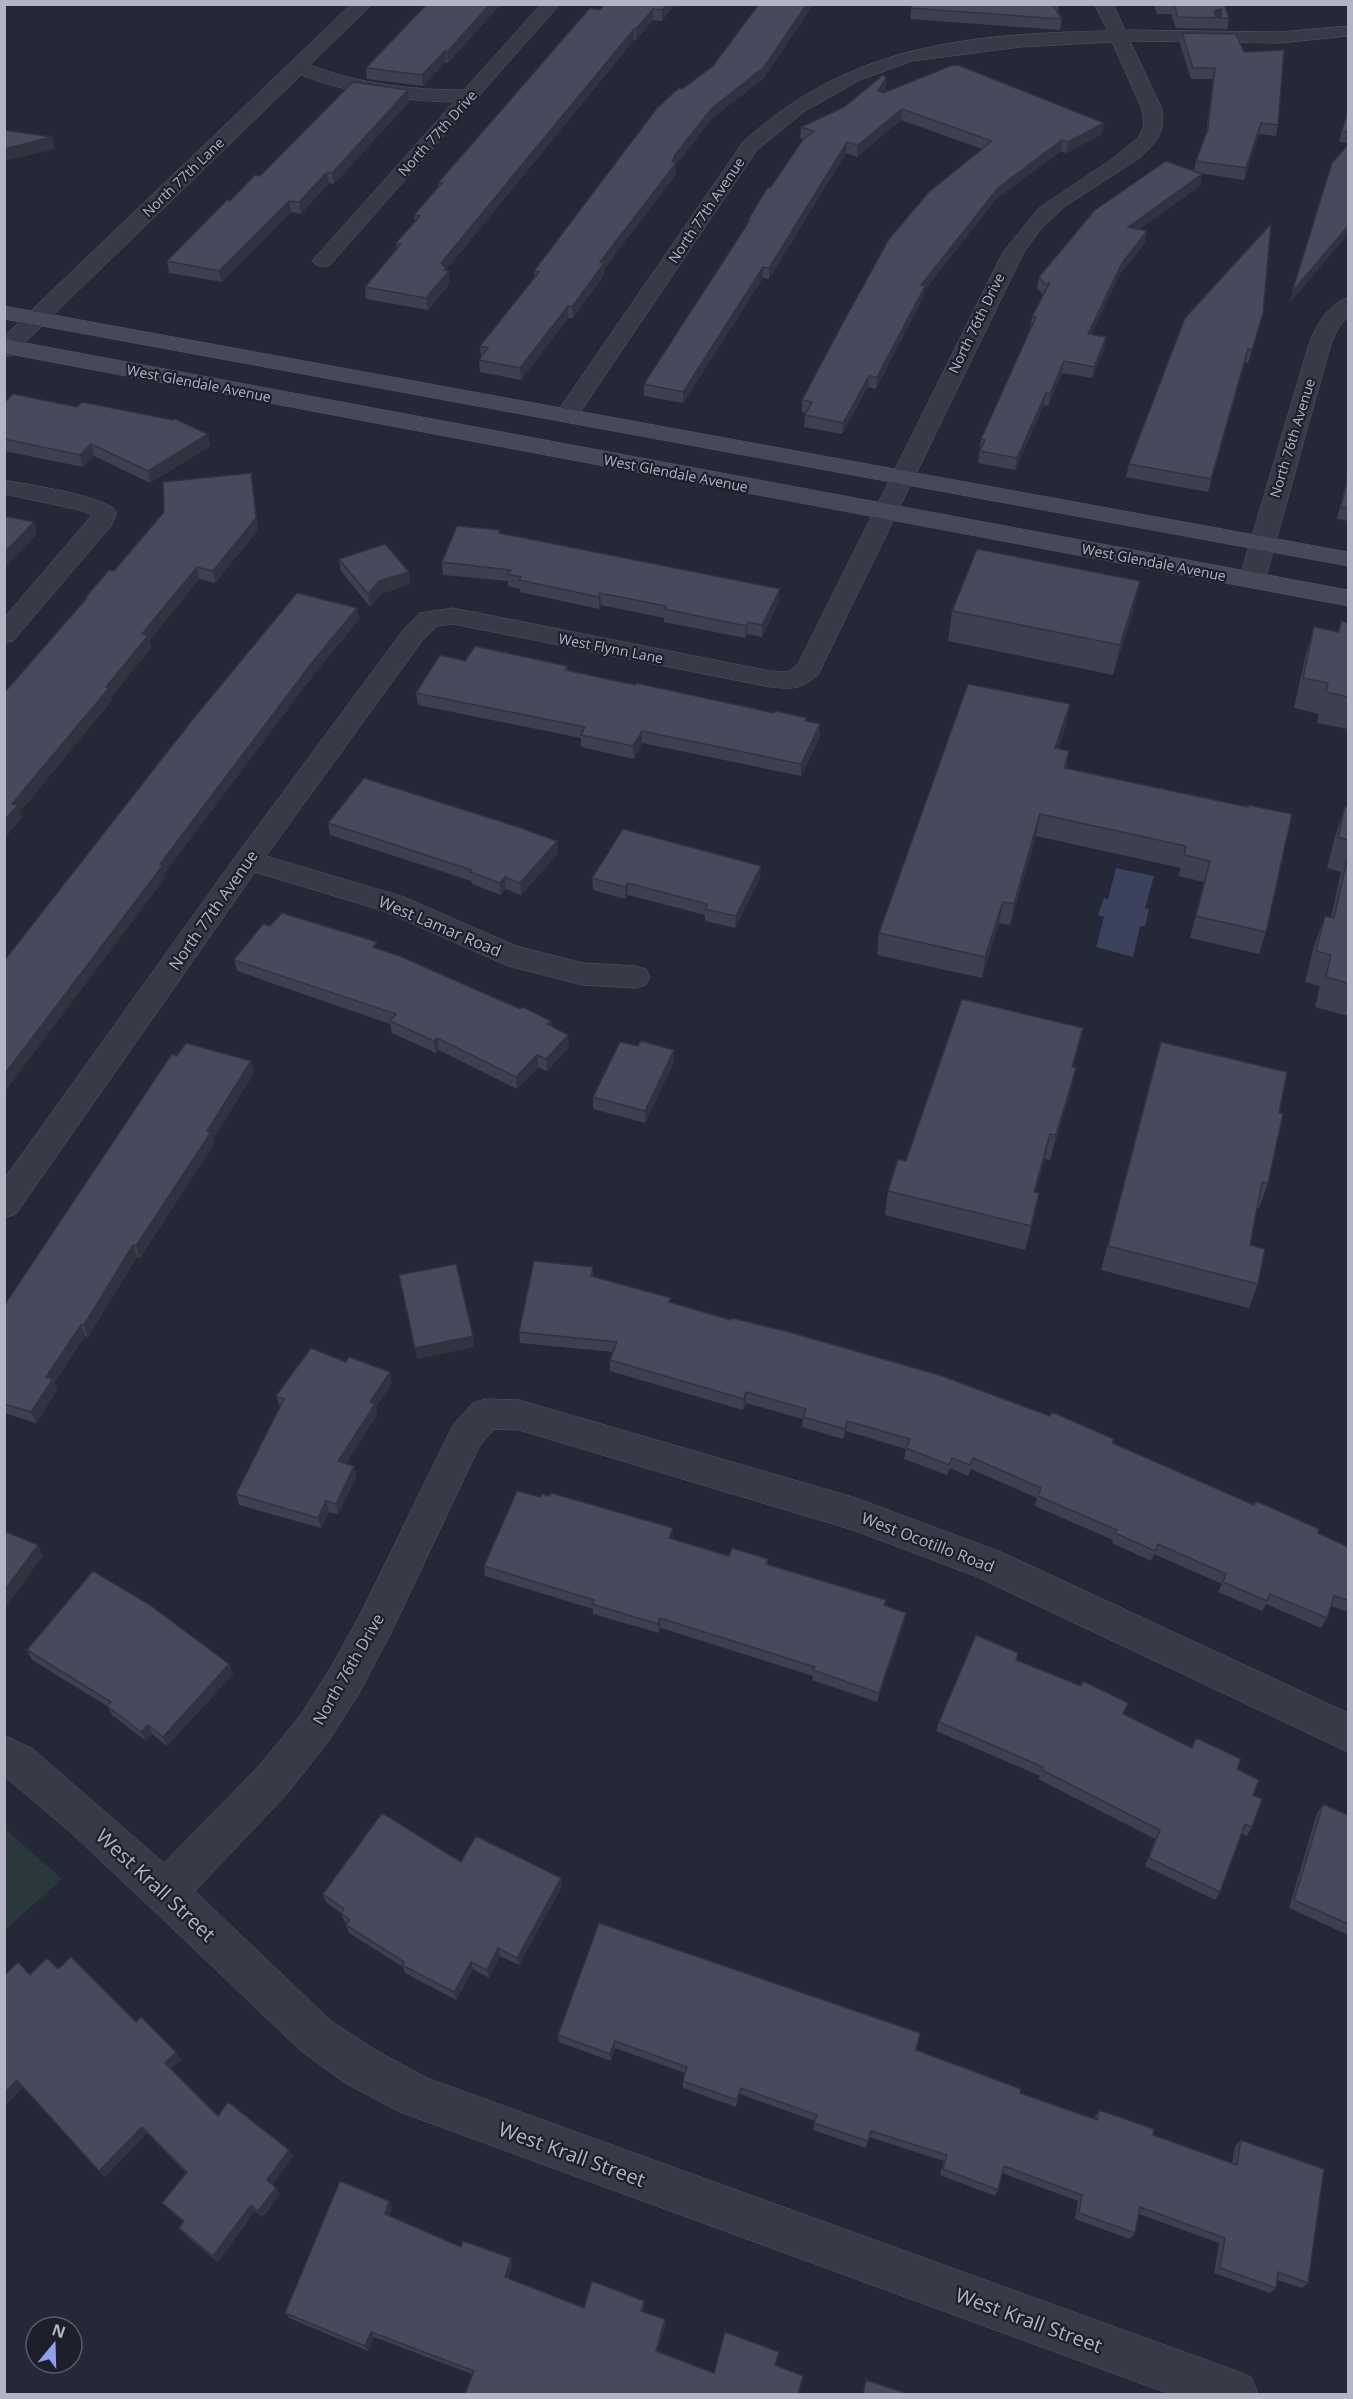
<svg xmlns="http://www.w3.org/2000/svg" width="1353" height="2399" font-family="'Open Sans',sans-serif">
<rect width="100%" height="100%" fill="#242837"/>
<!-- green -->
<path fill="#2a383c" d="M4,1828L62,1879L5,1930H4Z"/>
<!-- water -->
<path fill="#3b425e" d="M1116,868L1154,876L1145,908L1149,909L1145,926H1140L1133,957L1096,947L1104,917L1098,915L1104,898L1108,899Z"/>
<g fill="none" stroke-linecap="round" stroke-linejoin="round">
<!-- minor casing -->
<g stroke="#535563" stroke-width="1">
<path id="minor" d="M352,4H372L310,65C359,84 413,90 464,90L541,4H560L330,265L323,267L316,265L312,261L454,102C403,101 348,93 301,75L12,355L4,357V337Z
M1095,4H1113L1125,30L1279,32L1348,26V36L1279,43L1130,41L1162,109C1166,131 1156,143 1141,157L1064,207L1041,229L1024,252L818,675C799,690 794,689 770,687L453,624L437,626L422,641L266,856L404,897L516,946L583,963L635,966L646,969L650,977L646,985L635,988L583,985L508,966L384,911L255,872L16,1214L4,1218V1179L238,853L404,629L420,613L453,608L770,671L788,672L798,664L1003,252L1039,208L1112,159L1138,138L1144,126L1142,109L1112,42L1020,47L912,61L860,80L805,111L757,150L575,420L567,422L559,420L555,415L743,142C850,44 969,34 1107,31Z
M1348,298V316L1339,327L1331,344L1265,580L1261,585L1252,588L1243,585L1239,580L1309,344C1316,326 1328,303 1348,298Z
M4,480C28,485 105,495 117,512L111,526L13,641L4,643V618L92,515L80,510L4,494Z
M486,1399L519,1400L856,1498L1001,1552L1348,1713V1752L975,1576L853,1530L519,1430L494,1429L479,1447L390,1635L358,1695L328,1742L286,1795L195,1891L331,2021L377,2051L427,2078L1234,2370L1251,2377L1258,2394H1170L400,2112L345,2083L301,2051L150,1907L69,1831L4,1776V1735L33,1749L164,1863L258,1767L300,1716L330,1669L362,1611L453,1425L473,1403Z"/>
</g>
<!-- secondary casing -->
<g stroke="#535563" stroke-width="1">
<path id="secondary" d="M4,306L1348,552V566L4,319Z
M4,339L1348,590V606L4,353Z"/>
</g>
<!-- minor -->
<use href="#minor" fill="#373b48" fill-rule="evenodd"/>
<!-- secondary -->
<use href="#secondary" fill="#46495a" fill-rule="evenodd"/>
</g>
<!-- wall -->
<path fill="#3c404f" d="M501,4L448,63L446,62L423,86L367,79L366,68Z
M675,4L662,21L653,20L636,40H634L446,270L450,283L428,310L366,299L365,287L397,249L396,243L415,221L414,215L438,188V183L600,10Z
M912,4H1059L1058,13L1062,19L1060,30L910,19Z
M1154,4H1224L1229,18L1227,29L1176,28L1171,14H1157Z
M1182,33L1244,52L1278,125L1276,136L1259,134L1244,180L1199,173L1202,174L1200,186L1139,229L1145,243L1120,274L1091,334L1106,337L1104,349L1092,378L1062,373L1048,406L1044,405L1015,470L978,463L981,439L1031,329H1030L1032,317L1043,295L1037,288L1039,277L1194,171L1196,161L1206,133L1213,79H1191L1180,44Z
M764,78L711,119L676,165V174L604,269V275L573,318H568L521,380L480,372L479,360L481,357L480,346L535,277L534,271L682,89Z
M886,78L885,89L883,93L1102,134L1066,153L1061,151L996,199L924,291L923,297L876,389L868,387L842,434L804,427L805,415L806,413L802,412V400L982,149L901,120L857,157L846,153L769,279L763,278L683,403L644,396V384L747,225L748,220L803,139L800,138L801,127L844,107Z
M408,90L409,102L334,184L329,183L301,214L291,212L222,282L169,273L167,261L230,201L260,176Z
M1348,110V143L1339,142L1342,131Z
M1263,313L1260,326L1248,363H1245L1208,492L1126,477L1129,464Z
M4,403L208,434L210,446L150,483L94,456L83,467L4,451Z
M1348,473V521L1337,519Z
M253,485L258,530L215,583L199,579L149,641L151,648L111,697L112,700L20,812L22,817L4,839L85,600V598L114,571Z
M500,533L779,601L762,637L747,634L745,638L664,622V618L601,605L599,609L520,592V589L508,586V581L443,575L442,562Z
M339,559L409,572L410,584L381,594L370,607L341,571Z
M952,611L1133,612L1113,675L948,641Z
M1341,621L1348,623V729L1317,723L1319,714L1294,708L1305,658L1314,627L1338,632Z
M465,661L567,666L568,670L635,685L774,713L807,718V722L820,737L801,776L642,743L634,759L581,747V738L418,705L416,693Z
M1066,725L1058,749L1069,751L1066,768L1248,807L1266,932L1259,954L1190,938L1204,882L1178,876L1181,868L1036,836L1010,925L999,923L982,978L877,955L879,933Z
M1345,806L1348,807V1016L1315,1007L1320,986L1305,982L1314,946L1325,916L1331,917L1341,872L1327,868L1335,837Z
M328,823L557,841L558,853L521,895L506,889L501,895L472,884L471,881L330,835Z
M592,878H760L735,928L705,921V915L628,895L625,899L593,890Z
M270,926L378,949L551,1021V1026L569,1047L547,1071L538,1067L517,1089L439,1050L436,1053L392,1033L390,1024L237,971L234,960Z
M1083,1028L1073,1067L1076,1068L1070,1093L1050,1160L1045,1159L1035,1192L1034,1218L1025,1250L885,1215L888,1191L906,1161Z
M177,1056L251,1061L254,1073L213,1139L214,1144L140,1258L137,1257L88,1337L85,1336L54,1383L57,1390L36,1423L4,1413V1306Z
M674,1062L645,1123L593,1109V1097Z
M1154,1067L1279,1113L1268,1183L1259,1208L1257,1207L1250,1245L1258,1284L1249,1308L1101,1270Z
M593,1267V1276L671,1303L1112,1443L1348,1547V1612L1331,1606L1327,1618L1321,1628L1266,1604L1262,1611L1218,1592L1222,1584L1154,1554L1151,1561L1112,1543L1113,1540L1035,1506L1037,1498L971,1469L968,1476L950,1468L947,1475L904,1459L906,1449L846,1431L843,1439L802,1427L803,1419L746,1403L743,1410L610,1371V1360L613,1352L520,1343L519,1332Z
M392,1383L376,1407L377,1415L346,1463L357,1476L338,1514L329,1512L321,1528L239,1505L236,1494L280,1407L276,1396Z
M672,1539L729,1556L768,1559V1565L906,1613L904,1623L877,1702L812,1680L813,1676L661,1628L659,1633L593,1614V1609L485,1576L484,1566Z
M27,1650L229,1664L233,1674L167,1746L152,1734L146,1741L112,1715L107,1706L32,1660Z
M1016,1660L1191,1748L1196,1738L1237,1769L1253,1795L1252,1827L1247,1836L1241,1833L1220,1892L1215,1900L1145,1866L1155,1839L1038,1779L1040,1776L936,1731L939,1722Z
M1323,1804L1348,1815V1935L1289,1908L1317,1813Z
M461,1862L562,1886L519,1965L500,1956L489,1978L473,1969L456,2000L405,1973L403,1967L349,1933L346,1925L347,1924L344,1921L341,1913L326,1902L323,1894Z
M30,1975L136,2022L181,2059L171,2069L218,2116L293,2156L272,2184L280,2194L263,2217L255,2211L218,2262L184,2234L179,2228L183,2222L168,2209L162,2203L186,2173L147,2133L105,2177L23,2087L7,2104L4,2101V1976Z
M558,2035L916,2050L1020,2093L1094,2119L1099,2110L1153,2135L1232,2163L1235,2146L1241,2140L1308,2283L1302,2288L1277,2280L1276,2288L1270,2293L1214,2273L1219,2243L1139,2214L1135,2233L1130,2239L1075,2219L1078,2201L1002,2173L998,2190L995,2196L940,2175L944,2161L869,2137L866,2148L813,2130L815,2121L740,2094L736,2107L683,2088V2081L685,2073L615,2048L611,2061L559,2042Z
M392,2207L389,2216L461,2247L511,2258L513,2264L508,2278L584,2308L644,2301V2306L642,2311L665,2319L666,2324L657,2351L714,2373L775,2365L803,2376L472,2374L374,2337L368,2351L289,2318L285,2313Z"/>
<!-- shaded-wall -->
<path fill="#313440" d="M490,4H501L448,63L447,52Z
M667,4H675L662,21V10Z
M807,4H814L764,78L711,119L676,165V174L604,269V275L573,318L572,307L600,262L672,162L675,155L712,108Z
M653,9V20L636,40V29Z
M1222,9L1221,18H1213L1215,10Z
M634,29V40L446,270L447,274L449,271L450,283L428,310L426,298L441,263Z
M445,51L446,62L423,86L422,75Z
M886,78L885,89L878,102V91Z
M408,90L409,102L334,184L332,173Z
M902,109L901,120L857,157L858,145Z
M1104,123L1102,134L1066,153L1068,142Z
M1261,123L1259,134L1244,180L1246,168Z
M52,137L55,149L4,161V149Z
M1062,140L1061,151L996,199L924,291L923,297L876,389L877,377L921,285L998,188Z
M847,142L846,153L769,279V268Z
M327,172L329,183L301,214L299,202Z
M1202,174L1200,186L1126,238L1128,227Z
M289,201L291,212L222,282L219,271Z
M1348,226V234L1290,303L1292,292Z
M1147,231L1145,243L1120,274L1086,345L1088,334L1122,263Z
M763,267V278L683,403V392Z
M568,306V318L521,380L520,368Z
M1106,337L1104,349L1092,378L1094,367Z
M1248,349L1245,363L1208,492L1211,479Z
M1064,361L1062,373L1048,406L1050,394Z
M869,376L868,387L842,434L843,423Z
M1046,393L1044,405L1015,470L1017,458Z
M208,434L210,446L150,483L148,471Z
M91,444L94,456L83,467L80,455Z
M251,473L258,530L215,583L213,571Z
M34,522L37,534L4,569V553Z
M197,567L199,579L149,641L151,648L111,697L112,700L20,812L22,817L4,839V821L12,804L106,687L142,634Z
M409,572L410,584L381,594L370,607L368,594L379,581Z
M1140,581L1133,612L1113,675L1120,645Z
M780,589L779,601L762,637V625Z
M600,593L601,605L599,609V597Z
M357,608L359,620L316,672L165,873L166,877L4,1093V1075L160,864L314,660Z
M748,622L747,634L745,638L746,626Z
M1070,704L1066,725L1051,770L1055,748Z
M820,724V737L801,776V764Z
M642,731V743L634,759L633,746Z
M1040,814L1036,836L1010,925L1014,904Z
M557,841L558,853L521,895L520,883Z
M761,866L760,878L735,928L736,916Z
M505,877L506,889L501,895L500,883Z
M628,883V895L625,899V887Z
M1003,902L999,923L982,978L985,957Z
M1083,1028L1077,1053L1066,1092L1072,1067Z
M568,1035L569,1047L547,1071L546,1059Z
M437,1038L439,1050L436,1053L434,1041Z
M674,1050V1062L645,1123V1111Z
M537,1055L538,1067L517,1089L516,1077Z
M251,1061L254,1073L213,1139L214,1144L140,1258L136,1246Z
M1076,1068L1070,1093L1050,1160L1056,1135Z
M1050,1134L1045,1159L1028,1216L1034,1192Z
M1039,1193L1034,1218L1025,1250L1031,1226Z
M133,1245L137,1257L88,1337L84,1325Z
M81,1325L85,1336L54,1383L57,1390L36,1423L31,1412L46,1377Z
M473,1336L475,1347L417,1359L415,1348Z
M390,1372L392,1383L376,1407L377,1415L340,1471L338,1461L370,1402Z
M746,1392V1403L743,1410L744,1399Z
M847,1421L846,1431L843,1439L845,1429Z
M354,1466L357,1476L338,1514L336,1504Z
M326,1501L329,1512L321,1528L318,1518Z
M673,1528V1538L669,1548V1538Z
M38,1545L43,1556L4,1609V1591Z
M906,1613L904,1623L877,1702L879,1693Z
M660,1618L661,1628L659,1633L658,1624Z
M229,1664L233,1674L167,1746L163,1737Z
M148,1725L152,1734L146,1741L141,1732Z
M561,1878L562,1886L519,1965L517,1958Z
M498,1948L500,1956L489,1978L487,1970Z
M471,1962L473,1969L456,2000L454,1992Z
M615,2041V2048L611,2061L610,2054Z
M176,2052L181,2059L170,2070L165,2063Z
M17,2080L23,2087L7,2104L4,2101V2093Z
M741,2088L740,2094L736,2107L737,2100Z
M142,2127L147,2133L105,2177L99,2171Z
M289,2150L293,2156L271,2186L267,2180Z
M276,2188L280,2194L263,2217L258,2211Z
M389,2201L392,2207L388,2219L385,2214Z
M251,2205L255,2211L218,2262L213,2256Z
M511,2258L513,2264L506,2282L505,2277Z
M665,2319L666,2324L656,2355V2351Z
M371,2332L374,2337L368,2351L365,2346Z"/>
<!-- building -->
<path fill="#464a5c" stroke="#313440" stroke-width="1.5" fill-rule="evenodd" d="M427,4H490L447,52L445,51L422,75L366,68Z
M605,4H667L662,10L653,9L636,29H634L441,263L446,268L444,270L449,271L426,298L365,287L401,244L396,243L420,216L414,215L442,183H438L590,8L600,10Z
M759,4H807L764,67L712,108L675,155L672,162L676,163L600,262L604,263L572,307L568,306L520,368L479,360L488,348L480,346L539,272L534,271L657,108L679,88L682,89L713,66Z
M912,4H1052L1062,19L911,8Z
M1174,4H1224L1229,18L1178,17ZM1222,9L1221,17L1215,16V10Z
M1182,33L1236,34L1244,52L1284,50L1278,125L1261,123L1246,168L1196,161L1208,129L1215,68H1193Z
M958,65L1104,123L1068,142L1062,140L998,188L921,285L925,286L877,377L869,376L843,423L805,415L812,402L802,400L844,321L889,239L929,192L992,141L902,109L858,145L847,142L769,268L763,267L683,392L644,384L750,220H748L768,187L770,188L803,140L814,131L801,127L844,107L883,75L886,78L878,91L883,93L950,66Z
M353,82L408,90L332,173L327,172L299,202L289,201L219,271L167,261L227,200L230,201L255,175L260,176Z
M1348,110V132L1342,131Z
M4,130L52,137L4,149Z
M1348,145V226L1292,292L1332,163Z
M1166,161L1202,174L1128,227L1147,231L1122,263L1088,334L1106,337L1094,367L1064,361L1050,394L1046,393L1017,458L980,451L985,440L981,439L1036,317H1032L1050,282L1046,285L1039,277L1095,210Z
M1271,224L1263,313L1252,350L1248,349L1211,479L1129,464L1185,318Z
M13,394L77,407L82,402L173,420L175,419L208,434L148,471L91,444L80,455L4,439V403Z
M251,473L256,518L213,571L197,567L142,634L148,636L106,687L109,688L12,804L18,805L4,821V693L87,598H85L109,570L114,571L164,512L163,482Z
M1348,475V509L1341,507Z
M4,516L34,522L4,553Z
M457,526L500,530L499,533L780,589L762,625L748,622L746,626L664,609L666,606L600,593L599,597L519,580L521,577L507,574L511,570L442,562Z
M385,544L409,572L379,581L368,594L339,559Z
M977,549L1140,581L1120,645L952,611Z
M297,593L357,608L314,660L160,864L163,865L4,1075V961L193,719Z
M1341,621L1348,623V697L1326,692L1328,683L1303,678L1314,627L1339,632Z
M475,646L567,666L565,670L635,685L636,683L774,713L776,711L807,718L805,721L820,724L801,764L642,731L633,746L581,735L585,727L416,693L440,655L465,661Z
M968,684L1070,704L1055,748L1069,751L1064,768L1248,807V805L1292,814L1266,932L1196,916L1210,861L1184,855L1186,846L1040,814L1014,904L1003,902L985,957L879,933Z
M364,778L515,826L557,841L520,883L505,877L500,883L470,872L472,870L328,823Z
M1345,806L1348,807V840L1338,837Z
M623,829L761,866L736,916L705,909L707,904L628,883L625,887L592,878Z
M1348,855V983L1326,977L1331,955L1316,951L1325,916L1334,918Z
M282,913L377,942L373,947L402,957L520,1009L523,1007L551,1021L547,1024L568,1035L546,1059L537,1055L516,1077L437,1038L434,1041L390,1021L396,1014L234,960L263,924L270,926Z
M962,999L1083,1028L1072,1067L1076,1068L1056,1135L1050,1134L1034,1192L1039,1193L1031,1226L888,1191L898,1159L906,1161Z
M641,1041L674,1050L645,1111L593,1097L620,1042L638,1046Z
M1161,1042L1287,1072L1279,1113L1283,1114L1268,1183L1262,1182L1250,1245L1265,1249L1258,1284L1108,1246Z
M186,1043L251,1061L207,1131L211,1132L136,1246L133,1245L84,1325H81L46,1377L53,1379L31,1412L4,1404V1306L172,1054L177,1056Z
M534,1261L593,1267L591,1276L671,1298L669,1302L731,1320L732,1318L789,1332L939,1375L1050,1416L1052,1412L1114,1439L1112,1443L1254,1505L1256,1501L1319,1529L1318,1533L1348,1547V1600L1334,1596L1327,1618L1270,1594L1267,1601L1223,1582L1226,1574L1158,1544L1155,1551L1115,1533L1117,1530L1038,1496L1041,1488L973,1458L970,1465L952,1458L949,1465L906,1448L910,1439L847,1421L845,1429L803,1417L806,1409L746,1392L744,1399L610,1360L617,1342L519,1332Z
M456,1264L473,1336L415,1348L399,1275Z
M311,1348L346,1362L349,1357L390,1372L370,1402L375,1404L338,1461L354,1466L336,1504L326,1501L318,1518L236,1494L284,1399L276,1396Z
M517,1491L540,1497L542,1494L550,1496L551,1493L673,1528L669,1538L729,1556L732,1548L768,1559L766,1564L886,1600L884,1605L906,1613L879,1693L813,1670L815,1667L660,1618L658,1624L592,1604L594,1600L484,1566Z
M4,1531L38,1545L4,1591Z
M93,1571L150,1605L229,1664L163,1737L148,1725L141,1732L107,1706L111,1702L27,1650Z
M976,1635L1018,1653L1016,1660L1081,1686L1083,1681L1128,1703L1123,1714L1192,1748L1196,1738L1241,1759L1237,1769L1259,1780L1253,1795L1262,1799L1252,1827L1245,1824L1220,1892L1149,1858L1160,1830L1042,1770L1043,1767L939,1722Z
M1323,1804L1348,1815V1924L1294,1900Z
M382,1813L461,1862L476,1836L561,1878L517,1958L498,1948L487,1970L471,1962L454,1992L402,1965L404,1962L346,1925L350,1920L341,1913L344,1909L323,1894Z
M599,1923L920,2033L916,2050L1021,2089L1020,2093L1097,2120L1099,2110L1154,2129L1153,2135L1237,2165L1241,2140L1324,2169L1308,2283L1278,2272L1276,2288L1220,2268L1225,2238L1140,2207L1135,2233L1079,2213L1082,2195L1004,2166L998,2190L943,2169L947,2155L871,2131L868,2141L814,2123L817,2115L741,2088L737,2100L683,2081L687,2067L615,2041L610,2054L558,2035Z
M71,1957L136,2022L141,2017L176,2052L165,2063L218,2116L228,2102L289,2150L267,2180L276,2188L258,2211L251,2205L213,2256L179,2228L184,2221L162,2203L187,2172L142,2127L99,2171L17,2080L4,2093V1976L18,1962L30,1975L47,1958L58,1969Z
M340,2181L389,2201L385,2214L461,2247L463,2241L511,2258L505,2277L584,2308L592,2281L644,2301L641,2311L665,2319L656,2351L714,2373L725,2332L779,2352L775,2365L803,2376L798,2394H465L474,2371L371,2332L365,2346L285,2313Z
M866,2380L908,2394H863Z"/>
<g text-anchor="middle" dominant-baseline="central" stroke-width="4.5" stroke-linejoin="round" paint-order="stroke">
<!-- far-street labels -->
<g font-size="14" fill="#b3b5c4" stroke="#1d202c">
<text transform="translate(437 133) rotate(-48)">North 77th Drive</text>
<text transform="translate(183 177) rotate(-44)">North 77th Lane</text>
<text transform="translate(706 210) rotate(-56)">North 77th Avenue</text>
<text transform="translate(976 323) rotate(-64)">North 76th Drive</text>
<text transform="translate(199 383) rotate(11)">West Glendale Avenue</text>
<text transform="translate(1292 438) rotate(-73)">North 76th Avenue</text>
<text transform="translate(676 473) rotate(11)">West Glendale Avenue</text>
<text transform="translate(1154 562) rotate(11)">West Glendale Avenue</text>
<text transform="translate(611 648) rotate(11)">West Flynn Lane</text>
</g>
<!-- street labels -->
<g font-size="16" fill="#b3b5c4" stroke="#1d202c">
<text transform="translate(213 910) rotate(-55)">North 77th Avenue</text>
<text transform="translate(440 926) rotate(23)">West Lamar Road</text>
<text transform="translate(928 1542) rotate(21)">West Ocotillo Road</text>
<text transform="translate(348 1669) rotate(-60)">North 76th Drive</text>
</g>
<!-- near-street labels -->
<g font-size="20" fill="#b3b5c4" stroke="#1d202c">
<text transform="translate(156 1885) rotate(43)">West Krall Street</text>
<text transform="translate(572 2154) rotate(20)">West Krall Street</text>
<text transform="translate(1029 2320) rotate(20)">West Krall Street</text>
</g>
</g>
<!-- border -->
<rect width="1353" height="2399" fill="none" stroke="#b3b5c4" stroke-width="12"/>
<!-- north arrow -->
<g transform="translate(54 2345) rotate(19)"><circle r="28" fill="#1d202c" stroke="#595c69" stroke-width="1.5"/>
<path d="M0-4.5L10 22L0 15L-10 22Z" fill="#909feb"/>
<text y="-9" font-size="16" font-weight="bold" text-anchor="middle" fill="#b3b5c4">N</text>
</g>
</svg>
